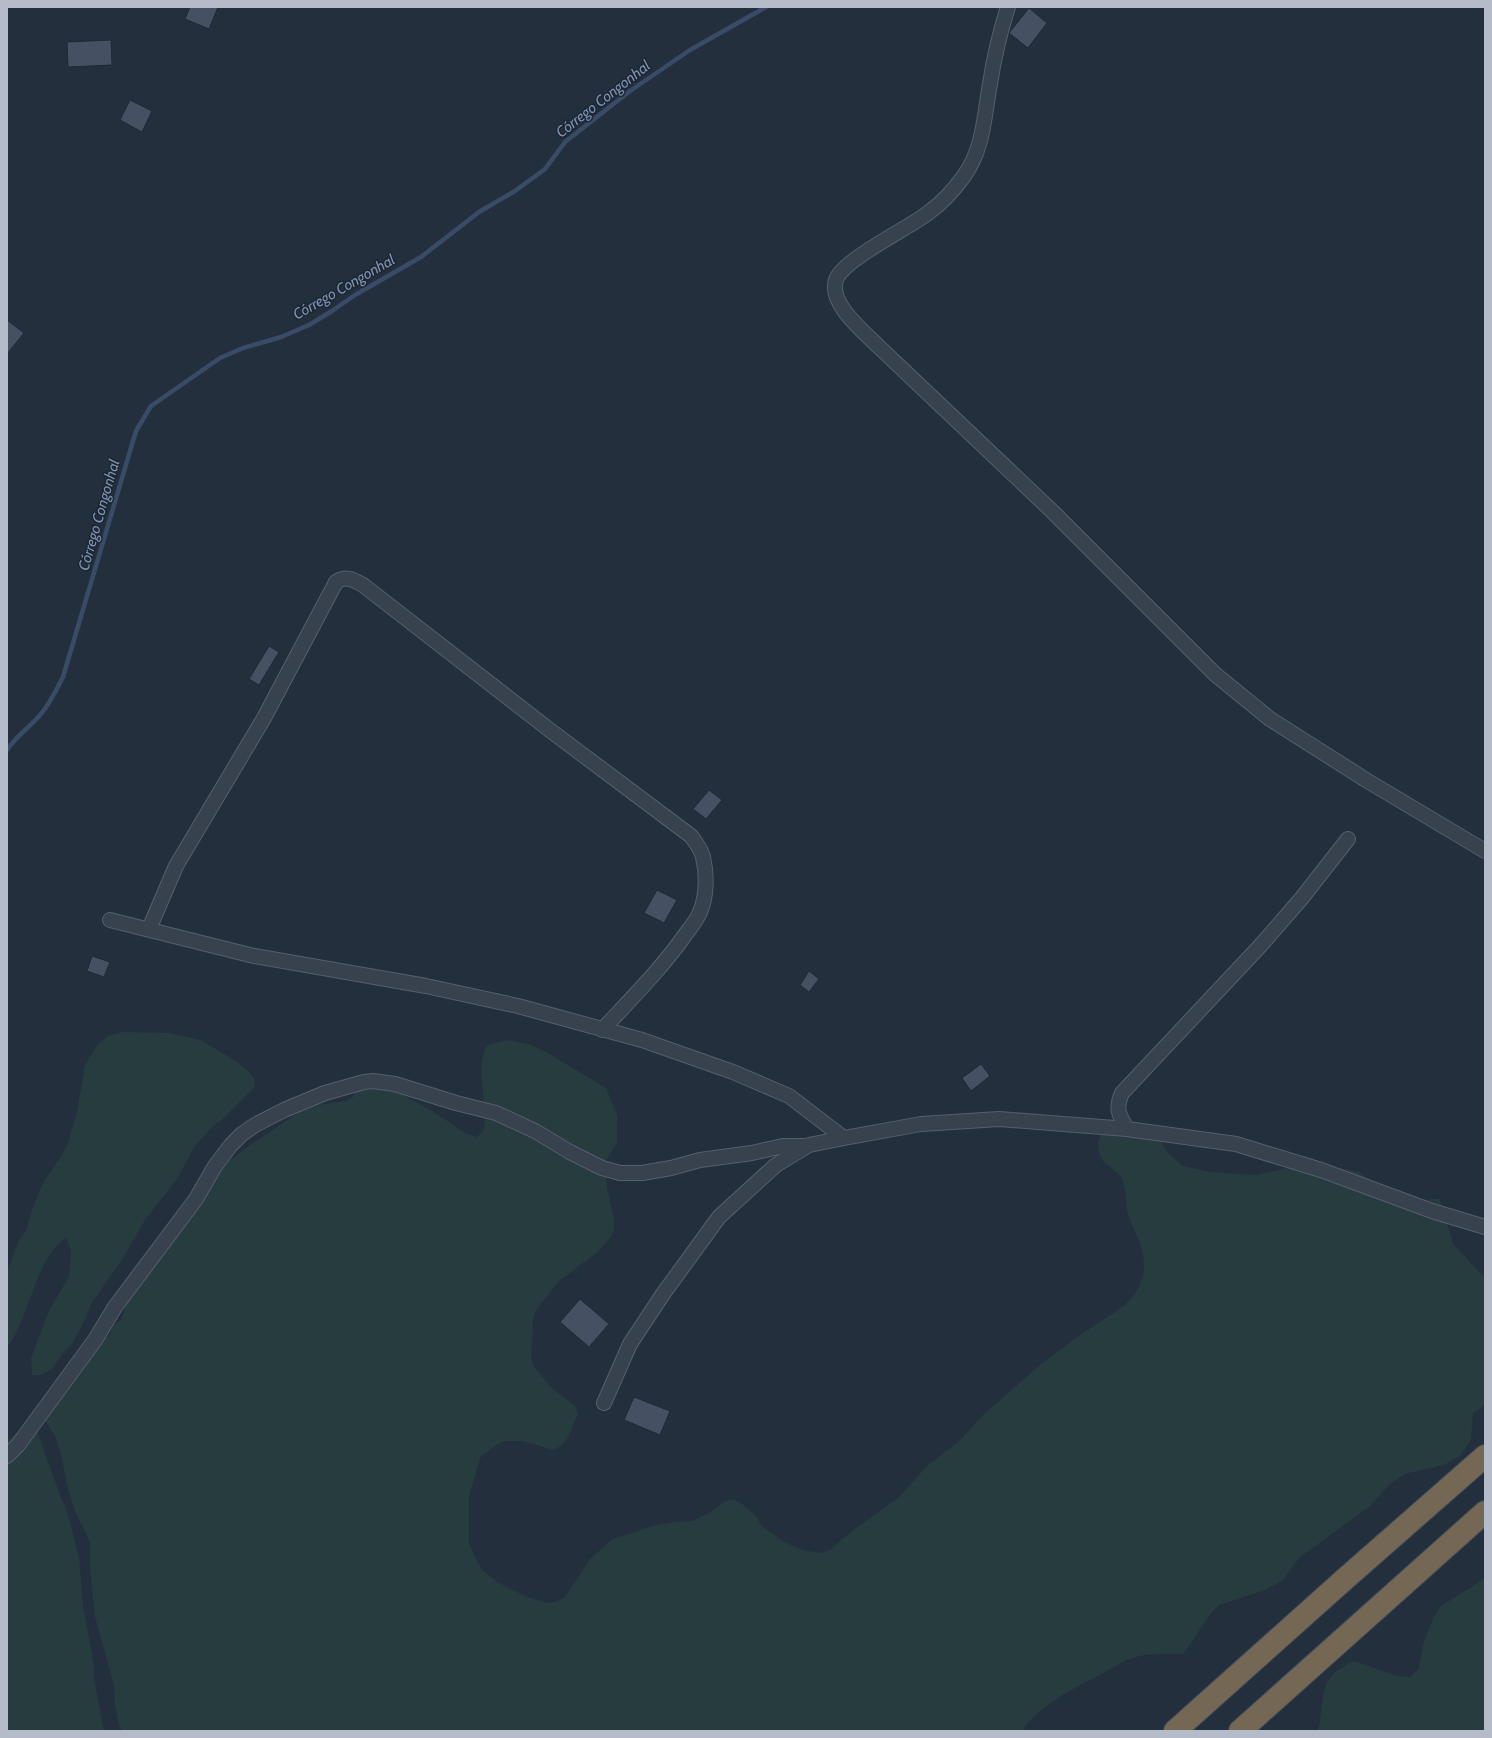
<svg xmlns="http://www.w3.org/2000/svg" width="1492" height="1738" font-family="Cabin,sans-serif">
<rect width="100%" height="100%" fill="#242f3e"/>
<!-- green -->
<path fill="#263c3f" d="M123,1032L170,1033L201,1040L237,1062L247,1070L255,1080L254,1088L223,1119L212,1127L195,1146L177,1179L145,1220L122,1260L91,1304L84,1322L72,1344L63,1353L52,1369L40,1375H32L31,1358L49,1310L69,1277L71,1250L66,1238C35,1257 31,1317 7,1347V1272L18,1242L26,1231L33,1207L44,1181L62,1155L68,1143L77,1112L85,1065L98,1044L108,1036Z
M509,1040L528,1044L546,1052L606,1088L617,1115V1143L606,1160V1170L607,1188L614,1219V1229L611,1237L599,1251L559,1281L536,1310L533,1319L531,1358L534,1367L552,1388L575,1406L578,1414L567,1439L561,1446L553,1450L523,1441H505L497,1445L481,1456L469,1496V1544L481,1569L497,1582L527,1597L547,1603L555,1602L564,1598L579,1576L589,1560L611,1540L656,1525L675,1522L692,1521L709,1513L726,1501L734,1499L742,1504L756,1516L762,1526L784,1542L802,1550L821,1553L830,1550L852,1531L898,1498L927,1466L959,1441L984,1414L1040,1365L1077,1337L1121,1308C1143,1290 1149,1270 1140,1243C1137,1234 1132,1226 1129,1218C1125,1206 1127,1193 1123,1181C1119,1172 1111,1168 1104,1162C1098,1155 1095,1141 1102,1134C1104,1132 1107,1130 1110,1128L1159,1139L1168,1153L1183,1166L1210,1172L1256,1175L1292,1167L1350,1170L1359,1172L1385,1191L1422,1202L1431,1199H1439L1443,1208L1453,1244L1485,1278V1405L1473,1413L1471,1439L1460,1456L1444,1465L1404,1474L1389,1485L1369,1507L1300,1557L1282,1581L1265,1590L1219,1605L1213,1611L1183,1654C1169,1654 1153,1653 1140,1656C1126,1659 1116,1666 1104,1673C1076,1687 1040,1704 1022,1731H122L119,1725L115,1705L114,1685L95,1617L90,1569V1542L75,1511L67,1485L61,1454L55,1436L45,1420L47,1414L97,1347L109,1335L114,1325L122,1319L126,1302L204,1189L228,1162L243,1150L298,1113L318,1105L346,1101L353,1097L359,1083L392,1089L434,1112L467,1134L476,1137L483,1132C490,1103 473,1073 487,1045Z
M27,1424L36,1428L61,1498L66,1508L79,1557L83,1605L94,1666V1679L104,1731H7V1441Z
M1485,1578V1731H1318C1320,1725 1320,1719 1321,1712C1325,1682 1325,1675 1354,1661L1397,1676L1410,1677L1419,1668L1424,1641L1434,1616L1441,1606Z"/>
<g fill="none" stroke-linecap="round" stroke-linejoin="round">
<!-- stream -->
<path stroke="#394c67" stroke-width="4.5" d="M7,750C16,736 29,728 40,715C50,704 56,690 63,677L136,431L151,406L220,358L243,348L281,337L309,325L332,311L355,295L421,257L479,212L515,191L545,169L565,142L630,91L690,50L766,7"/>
</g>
<!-- building -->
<path fill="#455162" stroke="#1f2835" d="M190,7H218L209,29L185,19Z
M1029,8L1047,23L1028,48L1009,33Z
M111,40L112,65L68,67L67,42Z
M130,100L152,111L142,132L120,120Z
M7,320L24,333L7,354Z
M269,646L279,652L259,685L249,679Z
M709,790L722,800L706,819L693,809Z
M657,890L677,900L664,923L644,913Z
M92,956L110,962L104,977L87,971Z
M809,971L819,979L809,992L800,985Z
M981,1064L990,1076L971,1091L962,1078Z
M580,1299L609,1324L589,1347L560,1322Z
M634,1397L670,1411L660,1435L624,1420Z"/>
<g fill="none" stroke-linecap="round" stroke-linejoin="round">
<!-- street casing -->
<g stroke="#565f6c" stroke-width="16">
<path id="street" d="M1008,7C1000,32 994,57 990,84C984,116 984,148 964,176C954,190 942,203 928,213C909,228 842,260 836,280C828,303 863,331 878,346L1053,512L1216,675L1270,719L1366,780L1485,851
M110,920L254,956L426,986L518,1006L642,1040L733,1072L789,1096L844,1138
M149,929L176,866L264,718L336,582C346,575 354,580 363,585L551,731L691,836C696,843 701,849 703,857C707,874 707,896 700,912C697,920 690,928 685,935C661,969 631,999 602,1030
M1127,1129C1119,1115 1115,1109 1122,1093L1261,945L1301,899L1348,839
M604,1403L630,1344L663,1294L719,1217L776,1165L809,1145L844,1138L921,1124L999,1119L1127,1129L1236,1144L1321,1170L1432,1211L1485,1227
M7,1456L18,1445L95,1340L115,1307L196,1199L215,1166L231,1145L242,1134L255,1125L284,1110L325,1093L364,1082L373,1081L395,1084L456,1103L496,1113L535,1131L570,1152L602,1168L620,1173H642L671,1168L700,1160L752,1153L783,1146H807"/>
</g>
<!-- highway casing -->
<g stroke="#434c59" stroke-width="24">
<path id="highway" d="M1175,1731L1346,1578L1485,1456
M1240,1731L1485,1512"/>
</g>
<!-- street -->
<use href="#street" stroke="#38414e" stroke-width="14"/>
<!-- highway -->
<use href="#highway" stroke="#746855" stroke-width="22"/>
</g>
<g text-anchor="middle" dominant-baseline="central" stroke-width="3" stroke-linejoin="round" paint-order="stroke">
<!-- water labels -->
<g font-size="15" font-style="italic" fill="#7c92b1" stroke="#1d2633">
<text transform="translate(603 99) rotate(-38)">Córrego Congonhal</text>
<text transform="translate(344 287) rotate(-30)">Córrego Congonhal</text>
<text transform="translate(99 515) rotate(-74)">Córrego Congonhal</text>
</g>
</g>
<!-- border -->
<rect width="1492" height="1738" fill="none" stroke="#b4bcc9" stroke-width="16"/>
</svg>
